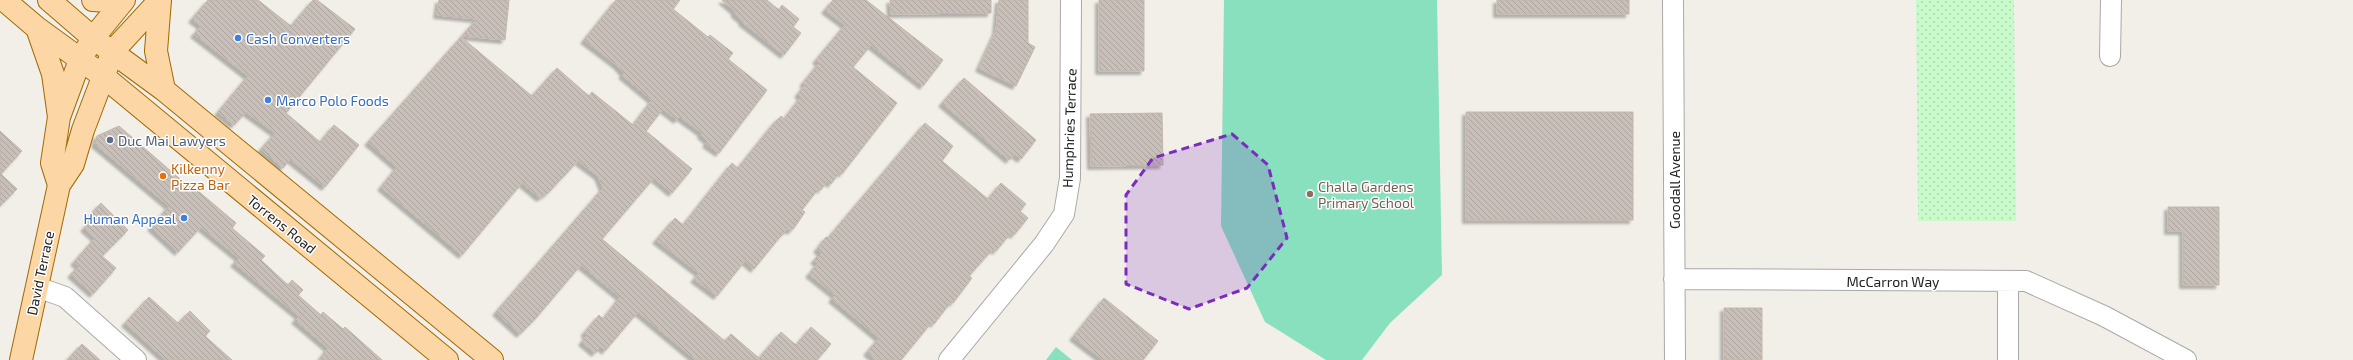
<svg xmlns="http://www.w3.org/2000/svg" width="2353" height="360" font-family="'Exo 2',sans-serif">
<defs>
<pattern id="park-dots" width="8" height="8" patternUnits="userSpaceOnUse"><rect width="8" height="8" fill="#c8facc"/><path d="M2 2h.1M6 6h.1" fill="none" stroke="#acd6af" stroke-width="1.8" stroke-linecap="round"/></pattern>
<pattern id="building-back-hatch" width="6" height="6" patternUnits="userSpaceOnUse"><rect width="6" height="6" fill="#c7bfb8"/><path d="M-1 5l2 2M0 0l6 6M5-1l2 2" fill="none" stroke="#aba49e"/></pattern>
<filter id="shadow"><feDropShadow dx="-3.5" dy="3.5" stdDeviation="1" flood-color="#0004"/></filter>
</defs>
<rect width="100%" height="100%" fill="#f2efe9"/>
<!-- park -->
<path fill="url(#park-dots)" d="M1916,0H2014L2016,221H1918Z"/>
<!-- pitch -->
<path fill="#88e0be" d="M1224,0H1437L1442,275L1390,323L1362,360H1326L1265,322L1221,226Z
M1056,347L1072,360H1046Z"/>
<!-- building -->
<path fill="url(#building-back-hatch)" stroke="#c4b6ab" filter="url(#shadow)" d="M208,0H258L291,26L313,0H317L355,29L286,113L320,142L334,125L359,145L325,187L290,159L283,168L261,149L275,133L246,112L234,125L218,112L248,76L194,34L201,26L192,19Z
M439,0H509L505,40L462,36L477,19L437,15Z
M616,0H680L673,9L708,37L710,35L733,53L728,59L767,90L719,153L706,144L708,141L701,135L702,133L680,117L677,120L663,109L646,131L692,169L672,193L654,178L602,239L725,341L731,334L759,358L781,332L796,345L811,327L831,344L817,360H696L638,312L605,351L601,347L595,353L582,342L587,335L584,333L599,315L603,319L620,297L581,265L536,318L520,334L496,312L603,188L598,176L578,161L548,193L540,198L522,183L462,255L381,187L397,167L368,142L461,37L532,96L557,68L589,96L592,92L633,125L652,100L622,75L624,73L617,65L584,40Z
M722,0H767L779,10L782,5L799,19L793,27L801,33L784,55L742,22L743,21L734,13L736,12Z
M833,0H866L943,60L923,86L871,45L853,67L897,103L842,174L840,172L831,184L827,181L821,190L819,188L802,210L805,212L794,228L790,231L788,229L780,237L754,269L745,261L717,296L694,279L699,273L656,240L675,218L683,225L732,163L738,168L774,123L781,116L784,119L801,97L798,94L805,85L803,83L819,63L816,60L845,25L825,10Z
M890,0H991V13L891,14Z
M999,0H1028V43L1035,47L1016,86L979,68L996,31Z
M1099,0H1144V71H1099Z
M1497,0H1629V14H1497Z
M964,78L1036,140L1021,159L1014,154L1009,160L942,103Z
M1466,112H1633V220H1466Z
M1162,113L1163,165L1091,166L1090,114Z
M925,123L953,146L942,161L988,199L1001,183L1026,204L1020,211L1028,218L1014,235L1011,233L996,251L993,249L969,276L972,278L953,303L951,302L934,324L932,322L901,360H876L867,352L879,338L832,299L835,295L809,274L818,263L814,260L821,253L817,249L826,237L828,238Z
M119,126L188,186L190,184L236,223L232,228L265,256L261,260L288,285L292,280L303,290L298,295L321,315L323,312L343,329L345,327L382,360H319L328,348L295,320L299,316L234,263L239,258L201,227L178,252L151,227L169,206L95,144L97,136Z
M0,131L22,151L1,174L17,189L0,206Z
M101,203L128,230L102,256L116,268L93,294L71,274L79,266L74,262L95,238L84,228L92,219L89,216Z
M2168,207H2219V285H2183V231H2168Z
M149,297L178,323L190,311L210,331L205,336L232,360H166L125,323Z
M1104,298L1158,341L1143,360H1103L1073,337Z
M1724,308H1762V360H1724Z
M82,344L100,360H67Z"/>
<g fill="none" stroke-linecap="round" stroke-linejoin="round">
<!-- minor casing -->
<g stroke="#a9a9a9" stroke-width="22">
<path id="minor" d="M1673,0L1675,360
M2110,56L2111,0
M1674,279L2026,281L2104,316L2186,360
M37,287L65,297L136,360
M949,360L1044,244L1064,214L1070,178L1071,0
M2008,360V281"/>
</g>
<!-- major casing -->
<g stroke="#a06b00" stroke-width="24">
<path id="major" d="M4,0L37,28L103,76L447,360
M49,0L93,38L164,90L492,360
M93,0L122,2
M160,0L156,51L164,90
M37,28L53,74L59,117
M59,185L52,163L59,117L80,60L93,38L124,0
M21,360L59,185L73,164L83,130L113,51L160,0"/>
</g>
<!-- minor -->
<use href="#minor" stroke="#fff" stroke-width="20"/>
<!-- major -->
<use href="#major" stroke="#fcd6a4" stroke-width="22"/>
</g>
<!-- marked area -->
<path fill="#7b2cbf" fill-opacity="0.2" stroke="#7b2cbf" stroke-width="3" stroke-dasharray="8 5" stroke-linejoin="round" d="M1232,134L1268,165L1287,238L1247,288L1189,309L1126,284V195L1153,158Z"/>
<!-- markers -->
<g fill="#3f7fe0" stroke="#fff" stroke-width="1.5">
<circle cx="238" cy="38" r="4"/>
<circle cx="268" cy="100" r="4"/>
<circle cx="184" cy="218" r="4"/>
</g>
<circle fill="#5c6f8a" stroke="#fff" stroke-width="1.5" cx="110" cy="140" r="4"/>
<circle fill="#e8710a" stroke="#fff" stroke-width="1.5" cx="163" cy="176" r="4"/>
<circle fill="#8d6e63" stroke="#fff" stroke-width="1.5" cx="1310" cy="194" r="4"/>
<g text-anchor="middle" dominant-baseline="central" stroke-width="3" stroke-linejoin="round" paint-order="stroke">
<!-- shop labels -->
<g font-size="14" fill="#366cbe" stroke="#fff" text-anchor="start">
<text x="246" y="38">Cash Converters</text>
<text x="276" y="100">Marco Polo Foods</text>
<text x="176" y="218" text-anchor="end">Human Appeal</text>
</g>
<!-- street labels -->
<g font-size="14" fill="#222" stroke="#fff">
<text transform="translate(1069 128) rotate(-88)">Humphries Terrace</text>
<text transform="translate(1674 180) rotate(-90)">Goodall Avenue</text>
<text transform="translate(282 224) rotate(39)">Torrens Road</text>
<text transform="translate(40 273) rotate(-78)">David Terrace</text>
<text x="1893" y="281">McCarron Way</text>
</g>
<!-- service labels -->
<g font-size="14" fill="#4e5e75" stroke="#fff" text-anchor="start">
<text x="118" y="140">Duc Mai Lawyers</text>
</g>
<!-- food labels -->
<g font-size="14" fill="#c56008" stroke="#fff" text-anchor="start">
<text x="171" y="168">Kilkenny<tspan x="171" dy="16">Pizza Bar</tspan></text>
</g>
<!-- education labels -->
<g font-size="14" fill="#785e54" stroke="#fff" text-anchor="start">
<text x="1318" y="186">Challa Gardens<tspan x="1318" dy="16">Primary School</tspan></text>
</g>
</g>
</svg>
